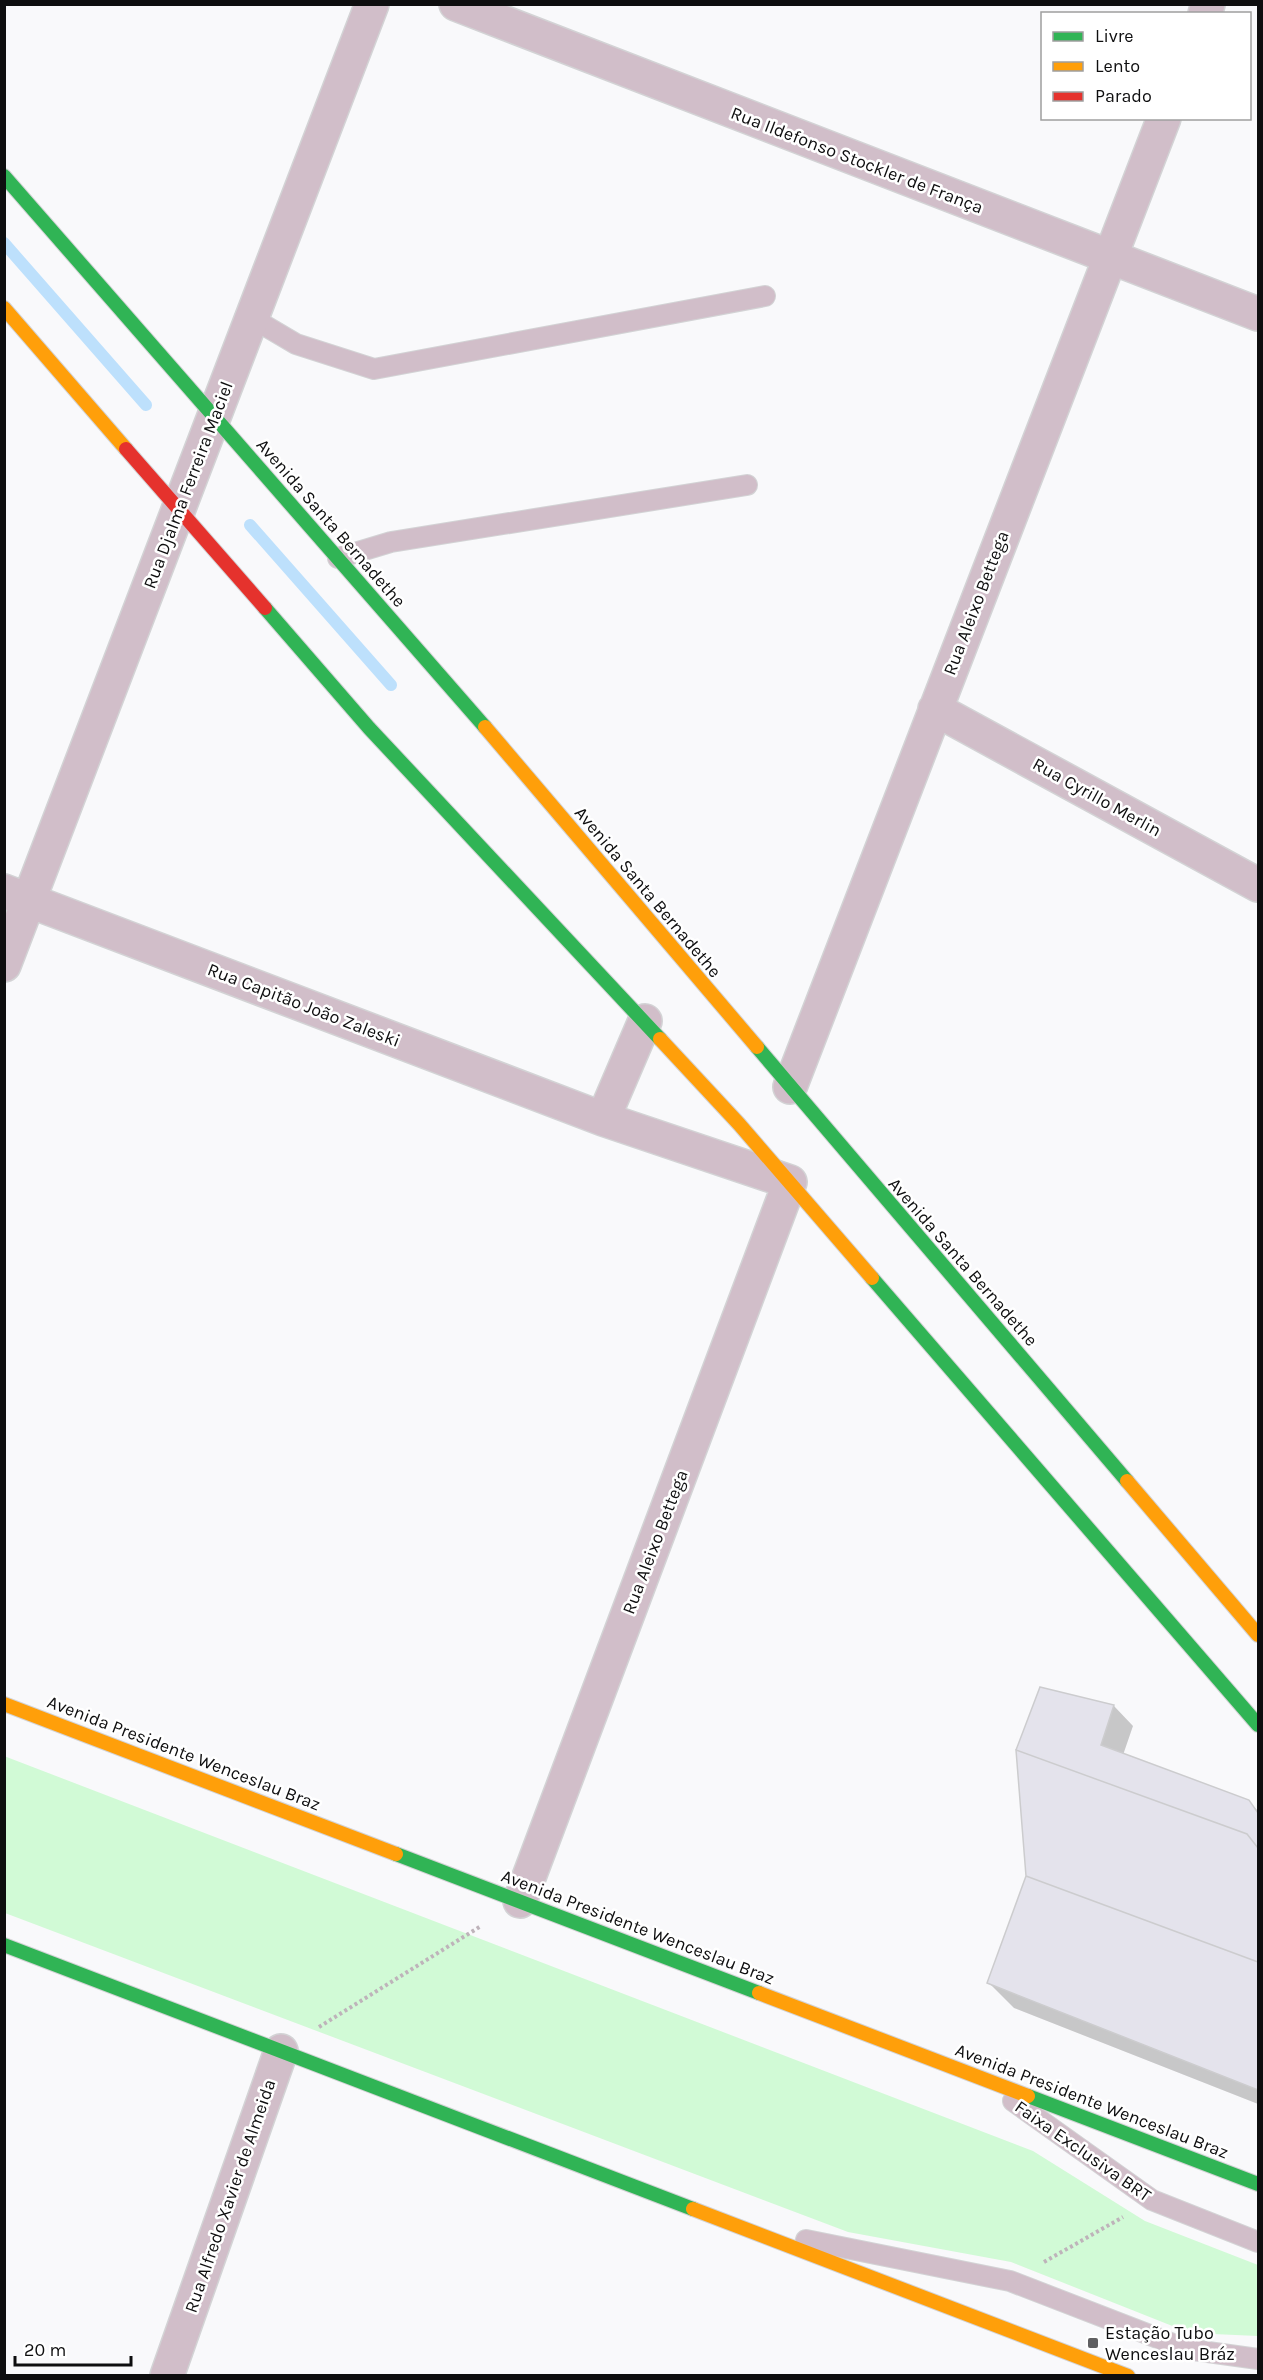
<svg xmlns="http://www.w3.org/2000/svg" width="1263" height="2380" font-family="Karla,sans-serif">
<rect width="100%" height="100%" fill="#f9f9fb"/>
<!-- green -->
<path fill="#d1fad6" d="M4,1756L1033,2151L1145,2221L1258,2265V2336L1190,2333L1011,2262L848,2232L5,1913Z"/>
<!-- shadow -->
<path fill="#0003" d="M1114,1706L1133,1726L1123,1755L1248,1801L1258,1811V2104L1014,2008L989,1983Z"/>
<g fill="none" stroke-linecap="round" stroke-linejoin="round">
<!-- stream -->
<path stroke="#bde0fc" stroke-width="12" d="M4,243L146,405
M250,525L391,685"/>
</g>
<!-- building -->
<path fill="#e4e3ec" stroke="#ccccce" stroke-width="1.5" d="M1040,1687L1114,1705L1101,1745L1249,1800L1258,1813V1848L1247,1834L1016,1750Z
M1016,1750L1247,1834L1258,1848V1962L1026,1876Z
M1026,1876L1258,1962V2090L987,1983Z"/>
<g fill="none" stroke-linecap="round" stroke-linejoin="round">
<!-- lane casing -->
<g stroke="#d3d3d5" stroke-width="22">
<path id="lane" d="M252,318L296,344L374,369L765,296
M338,558L391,542L747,485
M1013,2101L1152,2200L1258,2242
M806,2240L1010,2281L1186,2349L1258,2359"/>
</g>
<!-- street casing -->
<g stroke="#d3d3d5" stroke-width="36">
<path id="street" d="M456,4L1258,314
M1205,14L1208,4
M935,709L1258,885
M4,891L603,1119L790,1182L520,1901
M4,965L372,4
M790,1087L1164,118
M603,1119L645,1021
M167,2376L281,2051"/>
</g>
<!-- fast casing -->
<g stroke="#d3d3d5" stroke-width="16">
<path id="fast" d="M4,176L485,727
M265,608L369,728L660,1039
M757,1047L1127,1481
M872,1278L1258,1725
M396,1854L759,1993
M4,1945L693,2209
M1028,2096L1258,2184"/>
</g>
<!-- slow casing -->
<g stroke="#d3d3d5" stroke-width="16">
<path id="slow" d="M4,308L126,449
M485,727L757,1047
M660,1039L739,1124L872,1278
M1127,1481L1258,1635
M4,1704L396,1854
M759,1993L1028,2096
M693,2209L1128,2376"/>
</g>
<!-- jam casing -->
<g stroke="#d3d3d5" stroke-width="16">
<path id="jam" d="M126,449L265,608"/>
</g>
<!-- path -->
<path stroke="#beb3ba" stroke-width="4" stroke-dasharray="3 3" stroke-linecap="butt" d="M319,2027L481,1926
M1044,2262L1123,2217"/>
<!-- lane -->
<use href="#lane" stroke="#d1bec9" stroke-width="20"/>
<!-- street -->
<use href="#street" stroke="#d1bec9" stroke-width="33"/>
<!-- fast -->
<use href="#fast" stroke="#30b455" stroke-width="14"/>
<!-- slow -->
<use href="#slow" stroke="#ff9f0a" stroke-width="14"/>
<!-- jam -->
<use href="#jam" stroke="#e5322d" stroke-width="14"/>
</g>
<!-- markers -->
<rect fill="#606062" stroke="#fff" stroke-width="2" x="1087" y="2337" width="12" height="12" rx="3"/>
<g text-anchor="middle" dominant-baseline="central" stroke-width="5" stroke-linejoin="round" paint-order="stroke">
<!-- street labels -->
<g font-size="18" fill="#0e0e0f" stroke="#fff">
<text transform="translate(857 160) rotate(21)">Rua Ildefonso Stockler de França</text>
<text transform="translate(188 485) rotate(-69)">Rua Djalma Ferreira Maciel</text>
<text transform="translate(331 523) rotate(49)">Avenida Santa Bernadethe</text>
<text transform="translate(976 603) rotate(-69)">Rua Aleixo Bettega</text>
<text transform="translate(1097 797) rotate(29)">Rua Cyrillo Merlin</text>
<text transform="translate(648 892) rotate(50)">Avenida Santa Bernadethe</text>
<text transform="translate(304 1005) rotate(21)">Rua Capitão João Zaleski</text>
<text transform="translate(963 1262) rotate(49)">Avenida Santa Bernadethe</text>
<text transform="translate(655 1542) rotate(-69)">Rua Aleixo Bettega</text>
<text transform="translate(184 1753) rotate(21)">Avenida Presidente Wenceslau Braz</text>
<text transform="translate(638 1927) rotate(21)">Avenida Presidente Wenceslau Braz</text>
<text transform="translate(1092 2101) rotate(21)">Avenida Presidente Wenceslau Braz</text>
<text transform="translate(1083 2151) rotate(35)">Faixa Exclusiva BRT</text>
<text transform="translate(230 2196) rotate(-71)">Rua Alfredo Xavier de Almeida</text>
</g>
<!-- poi labels -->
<g font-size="18" fill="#0e0e0f" stroke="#fff" text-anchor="start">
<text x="1105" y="2333">Estação Tubo<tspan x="1105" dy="21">Wenceslau Bráz</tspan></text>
</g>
</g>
<!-- border -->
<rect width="1263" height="2380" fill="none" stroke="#0e0e0f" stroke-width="12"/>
<!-- legend -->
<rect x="1041" y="12" width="210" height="108" fill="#ffffff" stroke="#9f9f9f" stroke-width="1.5"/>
<rect x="1053" y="32" width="30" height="9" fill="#30b455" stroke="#9f9f9f" stroke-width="1.5"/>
<text x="1095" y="42" font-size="18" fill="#0e0e0f">Livre</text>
<rect x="1053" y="62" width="30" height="9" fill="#ff9f0a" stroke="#9f9f9f" stroke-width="1.5"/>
<text x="1095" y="72" font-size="18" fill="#0e0e0f">Lento</text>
<rect x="1053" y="92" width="30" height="9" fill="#e5322d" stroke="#9f9f9f" stroke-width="1.5"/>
<text x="1095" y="102" font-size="18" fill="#0e0e0f">Parado</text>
<!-- scale -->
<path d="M15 2356v9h116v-9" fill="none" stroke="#0e0e0f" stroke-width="3"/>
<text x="24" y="2356" font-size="18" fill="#0e0e0f" stroke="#ffffff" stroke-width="4.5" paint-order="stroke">20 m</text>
</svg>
